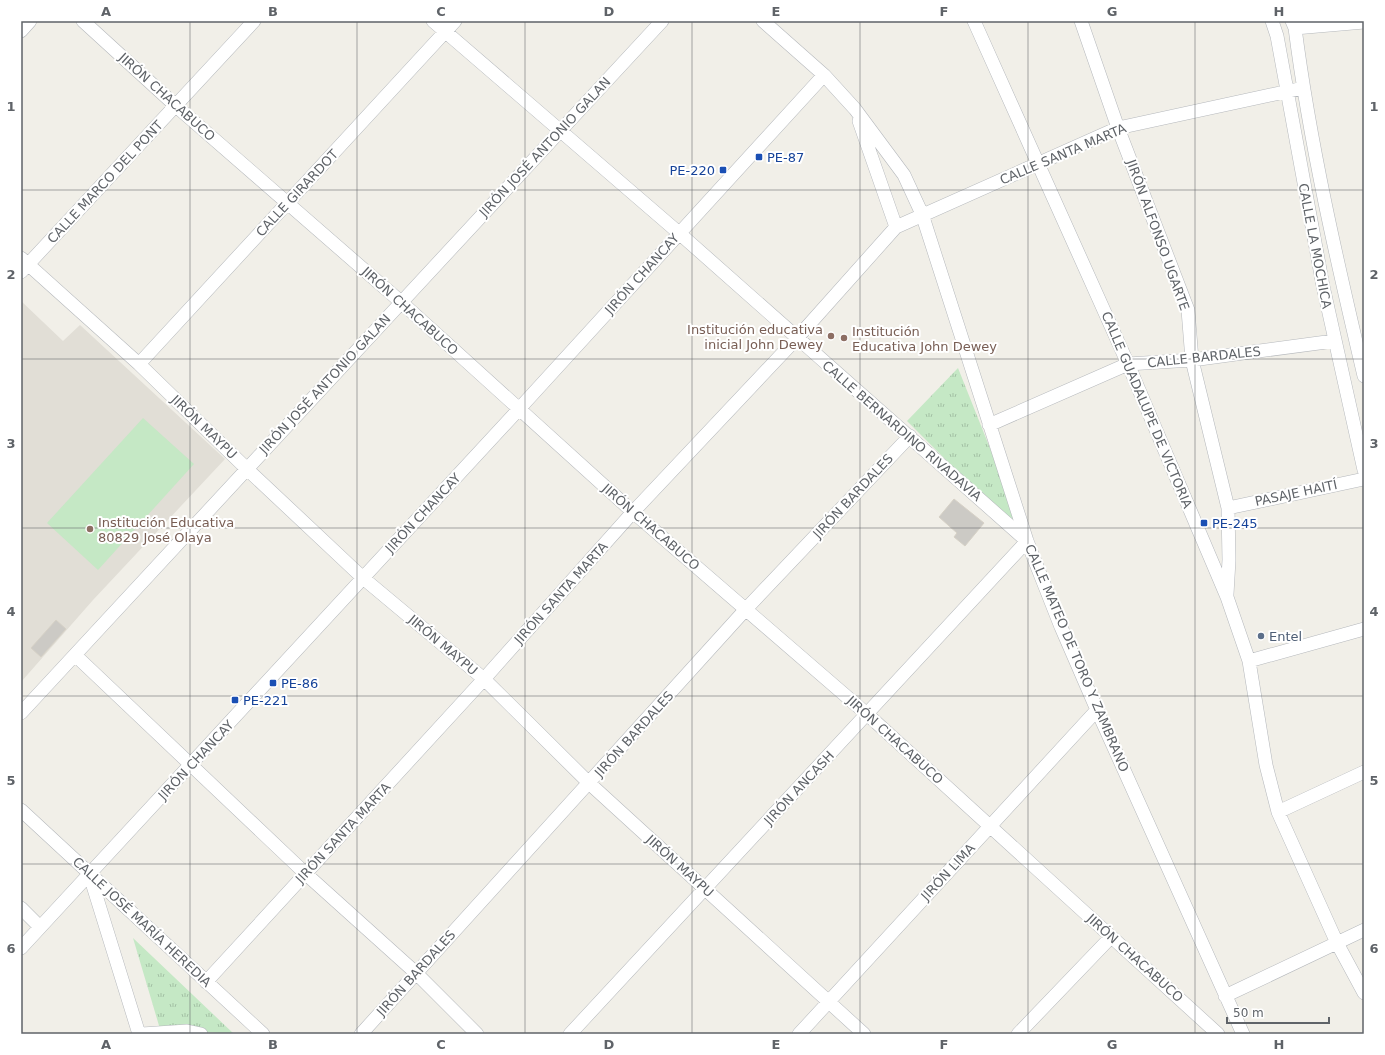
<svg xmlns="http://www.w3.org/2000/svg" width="1385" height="1055" font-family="'DejaVu Sans',sans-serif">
<defs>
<pattern id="park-tufts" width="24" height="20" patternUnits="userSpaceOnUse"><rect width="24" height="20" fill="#c5e8c5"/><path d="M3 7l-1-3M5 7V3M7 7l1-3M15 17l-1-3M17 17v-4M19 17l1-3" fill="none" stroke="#a3c0a4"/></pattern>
</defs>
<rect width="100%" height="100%" fill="#f1efe8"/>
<!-- education -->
<path fill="#e1ded6" d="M21,301L63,341L80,325L225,459L93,600L21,682Z"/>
<!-- grass -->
<path fill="#c5e8c5" d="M143,418L194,464L98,570L47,523Z"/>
<!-- park -->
<path fill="url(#park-tufts)" d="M958,368L1027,541L907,421Z
M133,938L234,1034L160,1029Z"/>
<!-- building -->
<path fill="#cccac5" stroke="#d6d1c6" d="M954,499L984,523L965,546L954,537L957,533L939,517Z
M56,620L66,629L41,657L31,648Z"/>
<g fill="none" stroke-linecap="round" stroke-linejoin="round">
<!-- minor casing -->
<g stroke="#b5b8bc" stroke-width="14">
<path id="minor" d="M83,21L176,106L401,302L633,512L868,715L1218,1034
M433,21L679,233L1027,541L570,1034
M763,21L824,75L855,109L904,175L922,214L1027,541L1061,627L1097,710L1243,1034
M974,21L1128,364L1227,597L1249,661L1266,765L1278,812L1337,943L1364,993
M1081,21L1118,128L1188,310L1192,360L1228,508L1229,560L1227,594
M1272,21L1277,36L1323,286L1364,470
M1292,21L1295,28C1310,145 1337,261 1364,376
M1295,28L1364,22
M21,31L30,21
M859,121L896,227
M21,258L139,364L247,469L363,578L484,679L589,783L864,1034
M21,272L254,21
M139,364L455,21
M989,425L1128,364L1192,360L1334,341
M1228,508L1364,479
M75,655L306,874L416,973L477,1034
M1249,661L1364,629
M21,713L662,21
M21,810L263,1034
M1278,812L1364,772
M90,876L139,1034
M21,908L40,927
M21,948L519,409L824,75
M206,982L484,679L633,512L797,338L896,227L1118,128L1303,88
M1225,996L1364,930
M142,1034L187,1031L201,1034
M361,1034L746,609L910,436
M799,1034L1097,710
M1018,1034L1111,937"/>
</g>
<!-- minor -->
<use href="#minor" stroke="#fff" stroke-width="13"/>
</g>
<!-- grid -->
<path fill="none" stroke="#5f6368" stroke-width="1" stroke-opacity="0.55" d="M190,21V1034M357,21V1034M525,21V1034M692,21V1034M860,21V1034M1028,21V1034M1195,21V1034M21,190H1364M21,359H1364M21,528H1364M21,696H1364M21,864H1364"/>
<!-- markers -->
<g fill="#1a4fb4" stroke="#fff" stroke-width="1.5">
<rect x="755" y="153" width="8" height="8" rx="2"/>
<rect x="719" y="166" width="8" height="8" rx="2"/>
<rect x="1200" y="519" width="8" height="8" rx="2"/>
<rect x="269" y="679" width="8" height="8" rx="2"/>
<rect x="231" y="696" width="8" height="8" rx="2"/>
</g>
<g fill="#8d6e63" stroke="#fff" stroke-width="1.5">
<circle cx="831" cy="336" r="4"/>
<circle cx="844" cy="338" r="4"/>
<circle cx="90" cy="529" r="4"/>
</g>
<circle fill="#5c6f8a" stroke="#fff" stroke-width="1.5" cx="1261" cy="636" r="4"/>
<g text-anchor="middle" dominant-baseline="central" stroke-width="4" stroke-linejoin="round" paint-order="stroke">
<!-- street labels -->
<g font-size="13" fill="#5f6368" stroke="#fff">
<text transform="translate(167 97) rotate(42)">JIRÓN CHACABUCO</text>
<text transform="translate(545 147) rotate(-47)">JIRÓN JOSÉ ANTONIO GALAN</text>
<text transform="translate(1063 154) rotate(-23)">CALLE SANTA MARTA</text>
<text transform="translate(105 182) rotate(-47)">CALLE MARCO DEL PONT</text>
<text transform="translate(297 193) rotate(-47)">CALLE GIRARDOT</text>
<text transform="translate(1158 235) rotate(70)">JIRÓN ALFONSO UGARTE</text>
<text transform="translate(1315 246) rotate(79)">CALLE LA MOCHICA</text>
<text transform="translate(642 274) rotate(-48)">JIRÓN CHANCAY</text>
<text transform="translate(410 311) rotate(42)">JIRÓN CHACABUCO</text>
<text transform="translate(1204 357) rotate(-6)">CALLE BARDALES</text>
<text transform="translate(325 384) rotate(-47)">JIRÓN JOSÉ ANTONIO GALAN</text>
<text transform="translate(1147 410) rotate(67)">CALLE GUADALUPE DE VICTORIA</text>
<text transform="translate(204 427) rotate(44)">JIRÓN MAYPU</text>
<text transform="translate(902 431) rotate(41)">CALLE BERNARDINO RIVADAVIA</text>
<text transform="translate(1296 493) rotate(-12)">PASAJE HAITÍ</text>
<text transform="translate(853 496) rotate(-47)">JIRÓN BARDALES</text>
<text transform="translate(423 513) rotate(-47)">JIRÓN CHANCAY</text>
<text transform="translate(651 527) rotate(41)">JIRÓN CHACABUCO</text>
<text transform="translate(561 593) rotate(-48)">JIRÓN SANTA MARTA</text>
<text transform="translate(443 645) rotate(40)">JIRÓN MAYPU</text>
<text transform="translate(1077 658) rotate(67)">CALLE MATEO DE TORO Y ZAMBRANO</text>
<text transform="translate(634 734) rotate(-48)">JIRÓN BARDALES</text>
<text transform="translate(895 740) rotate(42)">JIRÓN CHACABUCO</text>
<text transform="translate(196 760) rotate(-47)">JIRÓN CHANCAY</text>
<text transform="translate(799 788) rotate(-47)">JIRÓN ANCASH</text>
<text transform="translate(343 833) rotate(-47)">JIRÓN SANTA MARTA</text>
<text transform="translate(680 866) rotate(42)">JIRÓN MAYPU</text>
<text transform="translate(948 872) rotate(-47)">JIRÓN LIMA</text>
<text transform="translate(142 922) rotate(43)">CALLE JOSÉ MARÍA HEREDIA</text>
<text transform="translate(1135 958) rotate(42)">JIRÓN CHACABUCO</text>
<text transform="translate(416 973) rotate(-48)">JIRÓN BARDALES</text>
</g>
<!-- transit labels -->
<g font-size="13" fill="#164399" stroke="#fff" text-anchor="start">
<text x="767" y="157">PE-87</text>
<text x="715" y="170" text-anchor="end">PE-220</text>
<text x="1212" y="523">PE-245</text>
<text x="281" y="683">PE-86</text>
<text x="243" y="700">PE-221</text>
</g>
<!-- education labels -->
<g font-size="13" fill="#785e54" stroke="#fff" text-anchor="start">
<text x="823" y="329" text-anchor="end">Institución educativa<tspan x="823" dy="15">inicial John Dewey</tspan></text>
<text x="852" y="331">Institución<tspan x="852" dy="15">Educativa John Dewey</tspan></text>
<text x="98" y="522">Institución Educativa<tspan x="98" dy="15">80829 José Olaya</tspan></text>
</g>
<!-- service labels -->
<g font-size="13" fill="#4e5e75" stroke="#fff" text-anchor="start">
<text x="1269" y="636">Entel</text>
</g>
</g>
<!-- border -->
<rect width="1385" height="1055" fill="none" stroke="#ffffff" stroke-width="44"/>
<!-- scale -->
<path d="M1227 1017v6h102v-6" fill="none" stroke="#5f6368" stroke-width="2"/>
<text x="1233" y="1017" font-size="12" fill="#5f6368" stroke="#ffffff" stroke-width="3" paint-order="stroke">50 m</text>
<rect x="22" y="22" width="1341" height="1011" fill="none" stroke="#5f6368" stroke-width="1.5"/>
<g font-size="13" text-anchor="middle" font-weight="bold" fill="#5f6368">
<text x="106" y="16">A</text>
<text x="273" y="16">B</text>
<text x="441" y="16">C</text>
<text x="609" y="16">D</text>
<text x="776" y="16">E</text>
<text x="944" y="16">F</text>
<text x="1112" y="16">G</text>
<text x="1279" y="16">H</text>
<text x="11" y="111">1</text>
<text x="1374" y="111">1</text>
<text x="11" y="279">2</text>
<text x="1374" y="279">2</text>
<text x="11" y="448">3</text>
<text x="1374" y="448">3</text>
<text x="11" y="616">4</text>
<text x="1374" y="616">4</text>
<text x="11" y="785">5</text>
<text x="1374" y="785">5</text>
<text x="11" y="953">6</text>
<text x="1374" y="953">6</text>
<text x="106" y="1049">A</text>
<text x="273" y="1049">B</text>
<text x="441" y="1049">C</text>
<text x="609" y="1049">D</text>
<text x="776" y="1049">E</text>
<text x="944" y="1049">F</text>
<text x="1112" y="1049">G</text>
<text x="1279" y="1049">H</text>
</g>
</svg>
